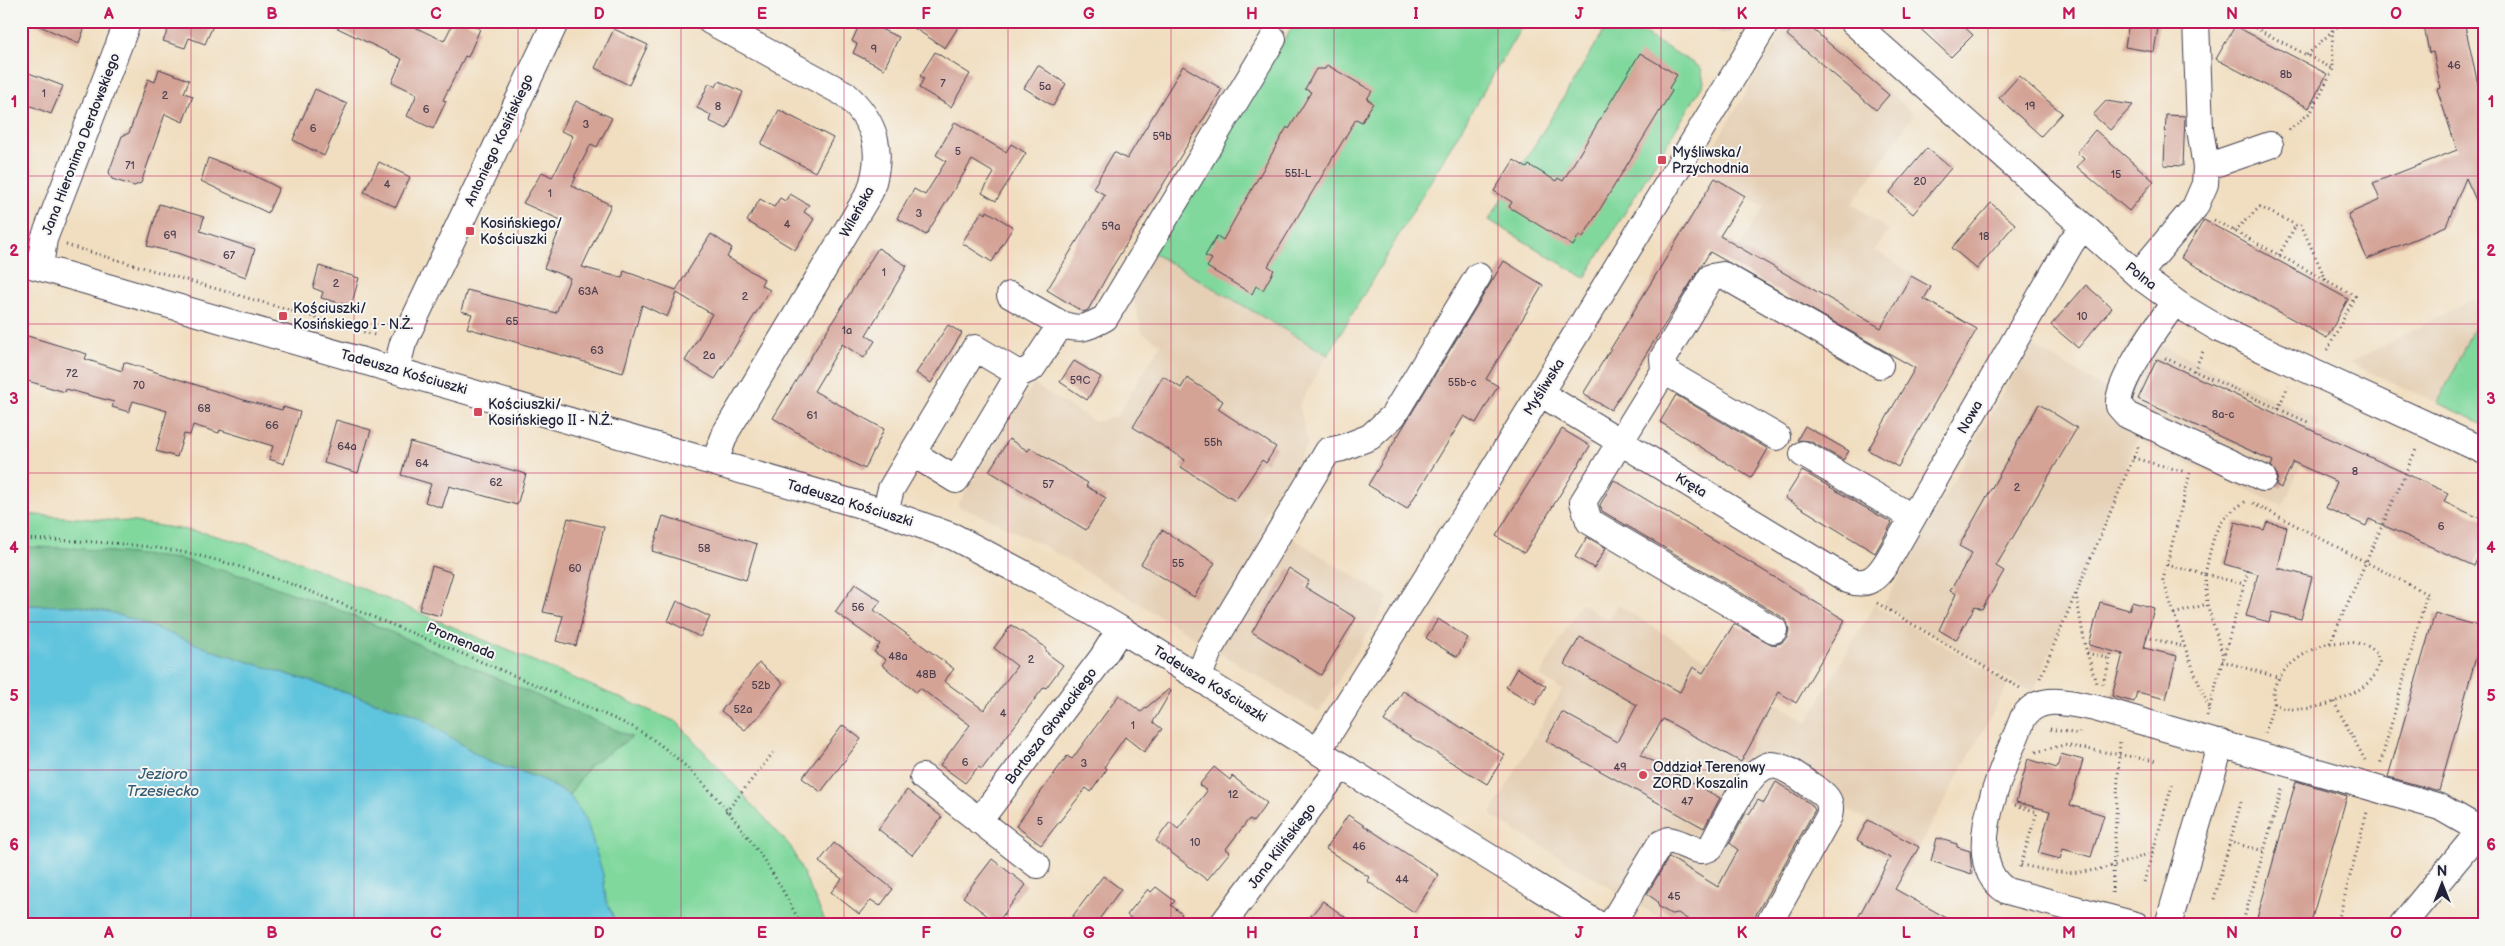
<svg xmlns="http://www.w3.org/2000/svg" width="2505" height="946" font-family="'Balsamiq Sans',sans-serif">
<rect width="100%" height="100%" fill="#f6f6f2"/>
<filter id="ink" filterUnits="userSpaceOnUse"><feTurbulence type="fractalNoise" baseFrequency=".02" numOctaves="2"/><feDisplacementMap in="SourceGraphic" scale="10" xChannelSelector="R" yChannelSelector="G"/><feConvolveMatrix kernelMatrix="1 2 1 2 8 2 1 2 1" color-interpolation-filters="sRGB"/></filter>
<filter id="wash" filterUnits="userSpaceOnUse"><feTurbulence type="fractalNoise" baseFrequency=".0096" numOctaves="4" result="noise"/><feDisplacementMap in="SourceGraphic" scale="20" xChannelSelector="R" yChannelSelector="G"/><feGaussianBlur stdDeviation="1.12" result="paint"/><feColorMatrix in="noise" values="0 0 0 0 0 0 0 0 0 0 0 0 0 0 0 0 0 1.4 0 .05"/><feComposite in="paint" operator="in"/></filter>
<g filter="url(#wash)">
<rect width="100%" height="100%" fill="#f1dec0"/>
<!-- built -->
<path fill="#e5d0b6" d="M1789,21H1811L1914,114L1852,204L1889,230L1875,250L1932,287L1901,340L1739,247L1764,207L1700,169Z
M1153,253L1328,355L1299,405L1308,444L1262,519L1389,598L1319,713L1046,547L985,517L957,506L1033,384L1095,422L1117,416L1161,344L1142,332L1131,289Z
M2474,299L2481,312L2438,403L2350,363Z
M2137,327L2162,346L2320,421L2283,506L2137,440L2033,693L1883,606L2030,344L2105,388Z
M1581,603L1608,620L1618,605L1807,722L1874,605L2009,683L1919,847L1847,809L1781,925H1672L1490,815L1562,690L1540,676Z"/>
<!-- industrial -->
<path fill="#ccc2b9" d="M1701,21H1741L1736,30L1723,34Z"/>
<!-- green -->
<path fill="#80d89d" stroke="#517d6c" d="M1296,21H1525L1328,355L1153,253Z
M1610,21H1623L1701,68L1704,83L1585,278L1489,220Z
M2484,311V424L2438,403L2481,312Z
M21,514L135,522L205,533L274,551L677,722L791,847L827,925H517L21,677Z"/>
<!-- forest -->
<path fill="#68b884" stroke="#456d60" d="M21,547L73,548L180,559L247,577L342,611L632,737L590,765L569,795L539,778L489,762L416,715L211,650L113,613L78,606L21,605Z"/>
<!-- water -->
<path fill="#5fc4dd" stroke="#40738c" d="M21,605L78,606L113,613L148,625L211,650L416,715L489,762L539,778L569,795L586,819L603,874L606,900L617,925H21Z"/>
<g id="blocks">
<!-- building -->
<path fill="#d4a396" d="M28,21H87L79,43Z
M150,21H215L205,44L189,38L185,48L163,41L168,30Z
M323,21H402L444,41L454,21H464L480,29L468,57L465,56L443,100L446,101L433,129L407,116L417,94L392,82L402,59Z
M861,21L899,37L884,69L853,53L857,44L852,41Z
M903,21H962L945,48Z
M1798,21H1803L1889,95L1876,110L1787,35Z
M1912,21H1958L1973,35L1951,57Z
M2129,21H2159L2154,52L2125,47Z
M2423,21H2464L2484,112V218L2466,178L2446,226L2367,259L2348,214L2380,200L2373,183L2457,150L2437,89L2441,88L2433,52L2429,53Z
M2235,26L2327,74L2309,108L2216,59Z
M614,29L648,45L629,85L595,68Z
M935,52L970,74L951,107L919,88L924,78L920,76Z
M1640,53L1677,75L1669,88L1672,91L1583,237L1579,235L1573,246L1509,207L1512,202L1494,191L1514,160L1527,168L1529,165L1556,181L1558,178L1563,181Z
M1038,65L1066,84L1053,106L1024,88Z
M1327,65L1372,91L1367,99L1373,103L1362,122L1356,119L1268,266L1274,270L1263,290L1256,286L1252,294L1207,267L1212,259L1205,256L1217,236L1223,240L1287,127L1289,129L1311,92L1305,89L1316,69H1325Z
M1183,66L1222,89L1111,269L1088,310L1083,312L1047,290L1105,195L1093,188L1114,152L1127,159Z
M159,69L189,80L184,93L193,96L183,122L165,114L141,183L134,186L112,179L109,172L122,136L129,133L148,79L155,82Z
M21,70L63,86L51,114L21,102Z
M2019,76L2062,113L2041,136L1999,98Z
M719,81L743,92L727,129L709,121L711,115L697,108L709,83L716,87Z
M315,89L347,104L324,156L293,140Z
M576,101L612,118L597,147L591,144L574,177H576L572,186L611,205L582,267L622,278L624,271L676,290L711,234L732,248L727,257L764,279L761,285L770,290L715,379L685,361L712,314L677,293L667,317L642,305L623,373L467,328L472,314L461,311L467,290L556,313L570,278L544,268L563,221L523,203L542,172L552,177L557,169L573,136L561,131Z
M2106,101L2133,105L2110,130L2093,115Z
M779,110L833,138L815,172L761,144Z
M2166,115L2185,116L2183,166L2164,165Z
M955,122L1006,152L1011,144L1026,153L996,201L982,193L994,173L972,160L926,235L897,218L914,189L925,195L946,161L936,155Z
M2095,130L2154,181L2129,211L2077,167L2084,159L2077,152Z
M1927,148L1951,168L1913,214L1889,193Z
M208,158L247,172L279,188L268,213L201,181Z
M379,162L410,177L396,207L364,192Z
M1715,178L1745,196L1720,236L1756,257L1881,328L1911,276L1931,287L1924,299L1977,329L1898,467L1868,450L1915,368L1710,252L1611,410L1583,394Z
M790,194L809,205L804,212L814,219L795,250L747,221L760,199L774,207L780,198L785,201Z
M1991,203L2015,224L1977,269L1952,248Z
M159,204L204,217L200,231L255,249L246,277L177,253L147,246Z
M982,211L986,214L987,211L1013,227L992,262L962,243Z
M2204,220L2348,299L2327,338L2181,258Z
M878,248L907,266L866,335L875,341L864,358L842,344L814,391L884,429L865,469L827,450L773,418Z
M1504,261L1543,285L1486,379L1498,386L1476,423L1464,416L1407,509L1368,485Z
M319,266L359,278L351,306L321,298L323,292L313,288Z
M2086,285L2112,308L2078,348L2051,325Z
M948,325L962,333L931,383L916,373Z
M21,334L87,354L85,359L122,371L124,362L247,401L282,410L283,407L300,412L284,464L269,459L273,446L220,430L219,433L193,425L190,435L184,434L177,457L156,451L167,411L133,401L129,412L112,407L114,402L66,389L65,392L21,379Z
M2157,359L2448,493L2444,502L2484,520V544L2474,566L2369,519L2366,526L2326,508L2337,482L2293,462L2281,488L2276,485L2278,476L2271,466L2273,461L2138,399Z
M1074,361L1101,377L1087,400L1060,382Z
M1163,376L1181,388L1187,378L1223,401L1218,409L1276,447L1266,463L1262,460L1235,501L1181,467L1185,460L1133,427Z
M1676,395L1768,449L1751,478L1660,422Z
M2039,404L2077,428L1996,566L2004,571L1982,609L1975,606L1956,640L1939,630L1956,594L1950,591L1972,553L1959,546Z
M336,420L371,430L358,473L324,463Z
M1805,426L1849,451L1843,460L1810,441L1797,440Z
M1562,429L1590,446L1524,553L1496,536Z
M1009,439L1028,451L1030,448L1088,483L1086,486L1106,498L1086,530L989,471Z
M410,442L526,474L517,505L449,486L442,508L425,502L431,484L401,475Z
M1802,471L1892,523L1875,553L1785,498Z
M1614,480L1845,620L1796,703L1779,692L1741,762L1663,719L1641,755L1720,798L1704,828L1546,741L1562,712L1617,742L1637,705L1564,664L1580,637L1680,692L1693,667L1703,673L1734,624L1773,645L1781,643L1787,638L1789,630L1787,622L1782,617L1602,511L1600,505Z
M663,516L757,544L746,580L652,551Z
M568,518L604,527L576,646L556,641L563,616L543,612Z
M2235,522L2264,530L2267,522L2287,527L2278,568L2312,577L2301,619L2272,612L2269,622L2246,616L2258,574L2224,564Z
M1162,530L1215,563L1194,597L1141,564Z
M1587,537L1606,548L1594,568L1575,557Z
M432,566L453,573L440,616L419,610Z
M1289,568L1309,581L1305,587L1356,618L1321,675L1252,632Z
M855,584L881,601L874,610L954,669L944,681L984,710L1017,666L994,648L1011,625L1044,646L1048,654L1063,665L1046,688L1044,687L982,769L978,767L965,783L940,765L970,725L920,688L916,692L882,665L886,660L874,652L880,644L835,612Z
M677,601L710,617L700,637L668,621Z
M2100,602L2129,610L2132,602L2154,608L2144,648L2177,656L2166,699L2137,692L2134,702L2112,696L2123,654L2089,645Z
M2435,613L2484,628L2439,791L2388,777Z
M1438,619L1468,638L1457,657L1426,638Z
M759,663L783,683L756,720L755,719L745,730L721,711Z
M1517,668L1546,686L1535,705L1506,687Z
M1169,689L1171,691L1153,722L1162,729L1144,752L1125,737L1104,767L1107,769L1091,792L1086,788L1041,845L1016,826L1067,756L1072,759L1119,695L1141,712Z
M1403,691L1505,755L1487,784L1384,721Z
M843,725L861,739L821,792L802,778Z
M2061,754L2083,760L2070,805L2104,815L2091,857L2063,849L2060,859L2038,853L2050,811L2016,802L2028,759L2057,768Z
M1214,767L1230,780L1232,776L1267,803L1253,822L1249,819L1226,849L1230,852L1207,880L1156,841L1170,822L1178,829L1207,791L1199,785Z
M2296,781L2347,796L2310,925H2255Z
M1776,782L1811,804L1815,810L1750,925H1696L1678,913L1671,914L1659,907L1657,901L1647,894L1669,857L1718,887L1738,850L1730,843L1742,820L1746,813L1749,814L1758,800L1764,803Z
M907,790L942,817L912,855L878,829Z
M1348,815L1439,875L1414,912L1367,881L1369,877L1326,849Z
M1868,820L1919,847L1895,889L1959,925H1854L1890,858L1857,840Z
M1937,838L1957,844V847L1970,851L1972,874L1931,861Z
M834,843L893,889L880,906L871,900L859,914L831,892L842,879L819,862Z
M992,859L1026,885L997,923L963,897Z
M1103,876L1121,889L1095,925H1066Z
M1156,887L1175,901L1171,905L1182,914L1174,925H1139L1127,915L1148,889L1151,892Z
M1323,901L1356,925H1321L1310,917Z"/>
</g>
</g>
<g filter="url(#ink)">
<use href="#blocks" fill-opacity="0" stroke="#413e4f" stroke-width="1"/>
<g fill="none" stroke-linecap="round" stroke-linejoin="round">
<!-- minor casing -->
<g stroke="#413e4f" stroke-width="28">
<path id="minor" d="M710,21L845,94C877,123 884,151 870,192L726,432L715,461
M1852,21L2138,275L2182,307L2221,330L2484,451
M2206,167L2270,145
M21,262L885,512L954,537L1040,582L1120,629L1599,925
M40,267L44,239L128,21
M2138,275L2195,207L2205,184L2206,167L2200,129L2196,21
M1010,295L1061,324
M2175,302C2160,322 2115,383 2119,406L2127,415L2263,478
M396,370L403,343L556,21
M1664,371L1777,437
M1540,393L1848,580C1867,587 1877,578 1887,562L2071,243L2083,227
M912,453L956,480L1019,374
M1803,454L1912,517
M885,512L891,489L975,348L1019,374L1032,368L1061,324C1080,331 1087,328 1105,318L1273,39
M1774,630L1589,521L1583,502L1664,371L1663,358L1711,277L1723,275L1880,365
M1199,676L1210,648L1328,451L1342,448L1370,437L1393,416L1478,276
M1318,751L1443,552L1767,21
M923,777L1037,865
M979,821L1102,658L1120,629
M1222,925L1341,766
M1611,925L1660,844L1669,840C1683,842 1698,856 1711,847C1722,828 1748,767 1771,765C1785,765 1801,779 1812,786C1825,794 1833,800 1829,816L1768,925
M2136,925L2007,891C1955,861 2008,759 2023,718C2039,692 2070,704 2095,708L2440,807L2480,830
M2168,925L2221,743
M2402,925L2484,826"/>
</g>
<!-- path -->
<path stroke="#413e4f" stroke-width="3" stroke-dasharray="1 4" stroke-linecap="butt" d="M2242,21L2333,69
M2222,28L2225,21
M2307,55L2343,21
M2289,130L2311,112L2333,69L2332,21
M2214,220L2355,296L2326,353
M2234,231L2260,207L2296,225H2301L2326,280
M66,245L378,336
M2279,255L2296,225
M2165,358L2310,423
M2194,371L2204,349
M2278,409L2288,386
M2133,458L2186,472
M2190,473L2163,580L2184,645L2209,709
M2253,503L2427,594L2380,765
M21,539C78,541 135,542 191,554C260,569 325,597 390,624C471,657 551,691 631,726C700,763 767,854 801,925
M2167,565L2244,584
M2205,574C2214,537 2212,522 2248,500
M2205,575L2207,604L2223,656
M2076,594L2085,646L2096,683
M1877,603L2020,688
M2174,614L2207,604
M2146,637L2185,647
M2343,642C2358,642 2376,644 2379,662C2377,668 2376,675 2371,680C2353,699 2299,719 2275,704C2265,679 2300,654 2320,646C2327,643 2335,643 2343,642Z
M2330,643L2417,447
M2087,653L2110,659
M2222,661L2280,678
M2040,678L2138,447
M2103,684L2112,651
M2334,702L2365,760
M2207,716L2248,571
M2050,729L2078,734L2082,730
M2265,733L2274,701
M2036,752L2064,745L2156,761
M2241,802L2230,842L2264,851
M2015,805L2037,812L2019,870
M726,812L773,753
M2021,865C2033,867 2046,871 2059,872C2091,875 2124,863 2153,852
M2144,882L2173,782
M2112,893L2120,740
M2214,899L2230,842
M2242,925L2283,786
M2337,925L2367,812"/>
<!-- minor -->
<use href="#minor" stroke="#fff" stroke-width="26"/>
</g>
</g>
<!-- grid -->
<path fill="none" stroke="#c2185b" stroke-width="1" stroke-opacity="0.55" d="M191,21V925M354,21V925M518,21V925M681,21V925M844,21V925M1008,21V925M1171,21V925M1334,21V925M1498,21V925M1661,21V925M1824,21V925M1988,21V925M2151,21V925M2314,21V925M21,176H2484M21,324H2484M21,473H2484M21,622H2484M21,770H2484"/>
<!-- markers -->
<g fill="#d1495b" stroke="#f6f6f2" stroke-width="2">
<rect x="1657" y="155" width="10" height="10" rx="2.5"/>
<rect x="465" y="226" width="10" height="10" rx="2.5"/>
<rect x="278" y="311" width="10" height="10" rx="2.5"/>
<rect x="473" y="407" width="10" height="10" rx="2.5"/>
<circle cx="1643" cy="775" r="5"/>
</g>
<g text-anchor="middle" dominant-baseline="central" stroke-width="4" stroke-linejoin="round" paint-order="stroke">
<!-- number labels -->
<g font-size="11" fill="#4e4252">
<text x="874" y="49">9</text>
<text x="2454" y="65">46</text>
<text x="2286" y="74">8b</text>
<text x="943" y="83">7</text>
<text x="1045" y="86">5a</text>
<text x="44" y="93">1</text>
<text x="165" y="95">2</text>
<text x="718" y="106">8</text>
<text x="2030" y="106">19</text>
<text x="426" y="109">6</text>
<text x="586" y="124">3</text>
<text x="313" y="128">6</text>
<text x="1162" y="136">59b</text>
<text x="958" y="151">5</text>
<text x="130" y="165">71</text>
<text x="1298" y="173">55I-L</text>
<text x="2116" y="174">15</text>
<text x="1920" y="181">20</text>
<text x="387" y="184">4</text>
<text x="550" y="193">1</text>
<text x="919" y="213">3</text>
<text x="787" y="224">4</text>
<text x="1111" y="226">59a</text>
<text x="170" y="235">69</text>
<text x="1984" y="236">18</text>
<text x="229" y="255">67</text>
<text x="884" y="272">1</text>
<text x="336" y="283">2</text>
<text x="588" y="291">63A</text>
<text x="745" y="296">2</text>
<text x="2082" y="316">10</text>
<text x="512" y="321">65</text>
<text x="847" y="330">1a</text>
<text x="597" y="350">63</text>
<text x="709" y="355">2a</text>
<text x="72" y="373">72</text>
<text x="1080" y="380">59C</text>
<text x="1462" y="382">55b-c</text>
<text x="139" y="385">70</text>
<text x="204" y="408">68</text>
<text x="2223" y="414">8a-c</text>
<text x="812" y="415">61</text>
<text x="272" y="425">66</text>
<text x="1213" y="442">55h</text>
<text x="347" y="446">64a</text>
<text x="422" y="463">64</text>
<text x="2355" y="471">8</text>
<text x="496" y="482">62</text>
<text x="1048" y="484">57</text>
<text x="2017" y="487">2</text>
<text x="2441" y="526">6</text>
<text x="704" y="548">58</text>
<text x="1178" y="563">55</text>
<text x="575" y="568">60</text>
<text x="858" y="607">56</text>
<text x="898" y="656">48a</text>
<text x="1031" y="659">2</text>
<text x="926" y="674">48B</text>
<text x="761" y="685">52b</text>
<text x="743" y="709">52a</text>
<text x="1003" y="713">4</text>
<text x="1133" y="725">1</text>
<text x="965" y="762">6</text>
<text x="1084" y="763">3</text>
<text x="1620" y="767">49</text>
<text x="1233" y="794">12</text>
<text x="1687" y="801">47</text>
<text x="1040" y="821">5</text>
<text x="1195" y="842">10</text>
<text x="1359" y="846">46</text>
<text x="1402" y="879">44</text>
<text x="1674" y="896">45</text>
</g>
<!-- street labels -->
<g font-size="14" fill="#22223b" stroke="#f6f6f2">
<text transform="translate(499 140) rotate(-65)">Antoniego Kosińskiego</text>
<text transform="translate(81 144) rotate(-69)">Jana Hieronima Derdowskiego</text>
<text transform="translate(857 212) rotate(-61)">Wileńska</text>
<text transform="translate(2141 276) rotate(38)">Polna</text>
<text transform="translate(404 372) rotate(16)">Tadeusza Kościuszki</text>
<text transform="translate(1544 387) rotate(-58)">Myśliwska</text>
<text transform="translate(1970 417) rotate(-60)">Nowa</text>
<text transform="translate(1691 485) rotate(31)">Kręta</text>
<text transform="translate(850 503) rotate(17)">Tadeusza Kościuszki</text>
<text transform="translate(461 641) rotate(23)">Promenada</text>
<text transform="translate(1210 684) rotate(32)">Tadeusza Kościuszki</text>
<text transform="translate(1051 726) rotate(-53)">Bartosza Głowackiego</text>
<text transform="translate(1282 846) rotate(-53)">Jana Kilińskiego</text>
</g>
<!-- poi labels -->
<g font-size="14" fill="#22223b" stroke="#f6f6f2" text-anchor="start">
<text x="1672" y="152">Myśliwska/<tspan x="1672" dy="16">Przychodnia</tspan></text>
<text x="480" y="223">Kosińskiego/<tspan x="480" dy="16">Kościuszki</tspan></text>
<text x="293" y="308">Kościuszki/<tspan x="293" dy="16">Kosińskiego I - N.Ż.</tspan></text>
<text x="488" y="404">Kościuszki/<tspan x="488" dy="16">Kosińskiego II - N.Ż.</tspan></text>
<text x="1653" y="767">Oddział Terenowy<tspan x="1653" dy="16">ZORD Koszalin</tspan></text>
</g>
<!-- water labels -->
<g font-size="15" font-style="italic" fill="#375b74" stroke="#f6f6f2">
<text x="163" y="774">Jezioro<tspan x="163" dy="17">Trzesiecko</tspan></text>
</g>
</g>
<!-- margin -->
<rect width="2505" height="946" fill="none" stroke="#f6f6f2" stroke-width="55"/>
<!-- north arrow -->
<g transform="translate(2442 884)" stroke="#f6f6f2" stroke-width="4" paint-order="stroke">
<path d="M0-4L9 19L0 12L-9 19Z" fill="#22223b"/>
<text y="-8" font-size="14" font-weight="bold" text-anchor="middle" fill="#22223b">N</text>
</g>
<rect x="28" y="28" width="2450" height="890" fill="none" stroke="#c2185b" stroke-width="2"/>
<g font-size="16" text-anchor="middle" font-weight="bold" fill="#c2185b">
<text x="109" y="19">A</text>
<text x="272" y="19">B</text>
<text x="436" y="19">C</text>
<text x="599" y="19">D</text>
<text x="762" y="19">E</text>
<text x="926" y="19">F</text>
<text x="1089" y="19">G</text>
<text x="1252" y="19">H</text>
<text x="1416" y="19">I</text>
<text x="1579" y="19">J</text>
<text x="1742" y="19">K</text>
<text x="1906" y="19">L</text>
<text x="2069" y="19">M</text>
<text x="2232" y="19">N</text>
<text x="2396" y="19">O</text>
<text x="14" y="107">1</text>
<text x="2491" y="107">1</text>
<text x="14" y="256">2</text>
<text x="2491" y="256">2</text>
<text x="14" y="404">3</text>
<text x="2491" y="404">3</text>
<text x="14" y="553">4</text>
<text x="2491" y="553">4</text>
<text x="14" y="701">5</text>
<text x="2491" y="701">5</text>
<text x="14" y="850">6</text>
<text x="2491" y="850">6</text>
<text x="109" y="938">A</text>
<text x="272" y="938">B</text>
<text x="436" y="938">C</text>
<text x="599" y="938">D</text>
<text x="762" y="938">E</text>
<text x="926" y="938">F</text>
<text x="1089" y="938">G</text>
<text x="1252" y="938">H</text>
<text x="1416" y="938">I</text>
<text x="1579" y="938">J</text>
<text x="1742" y="938">K</text>
<text x="1906" y="938">L</text>
<text x="2069" y="938">M</text>
<text x="2232" y="938">N</text>
<text x="2396" y="938">O</text>
</g>
</svg>
